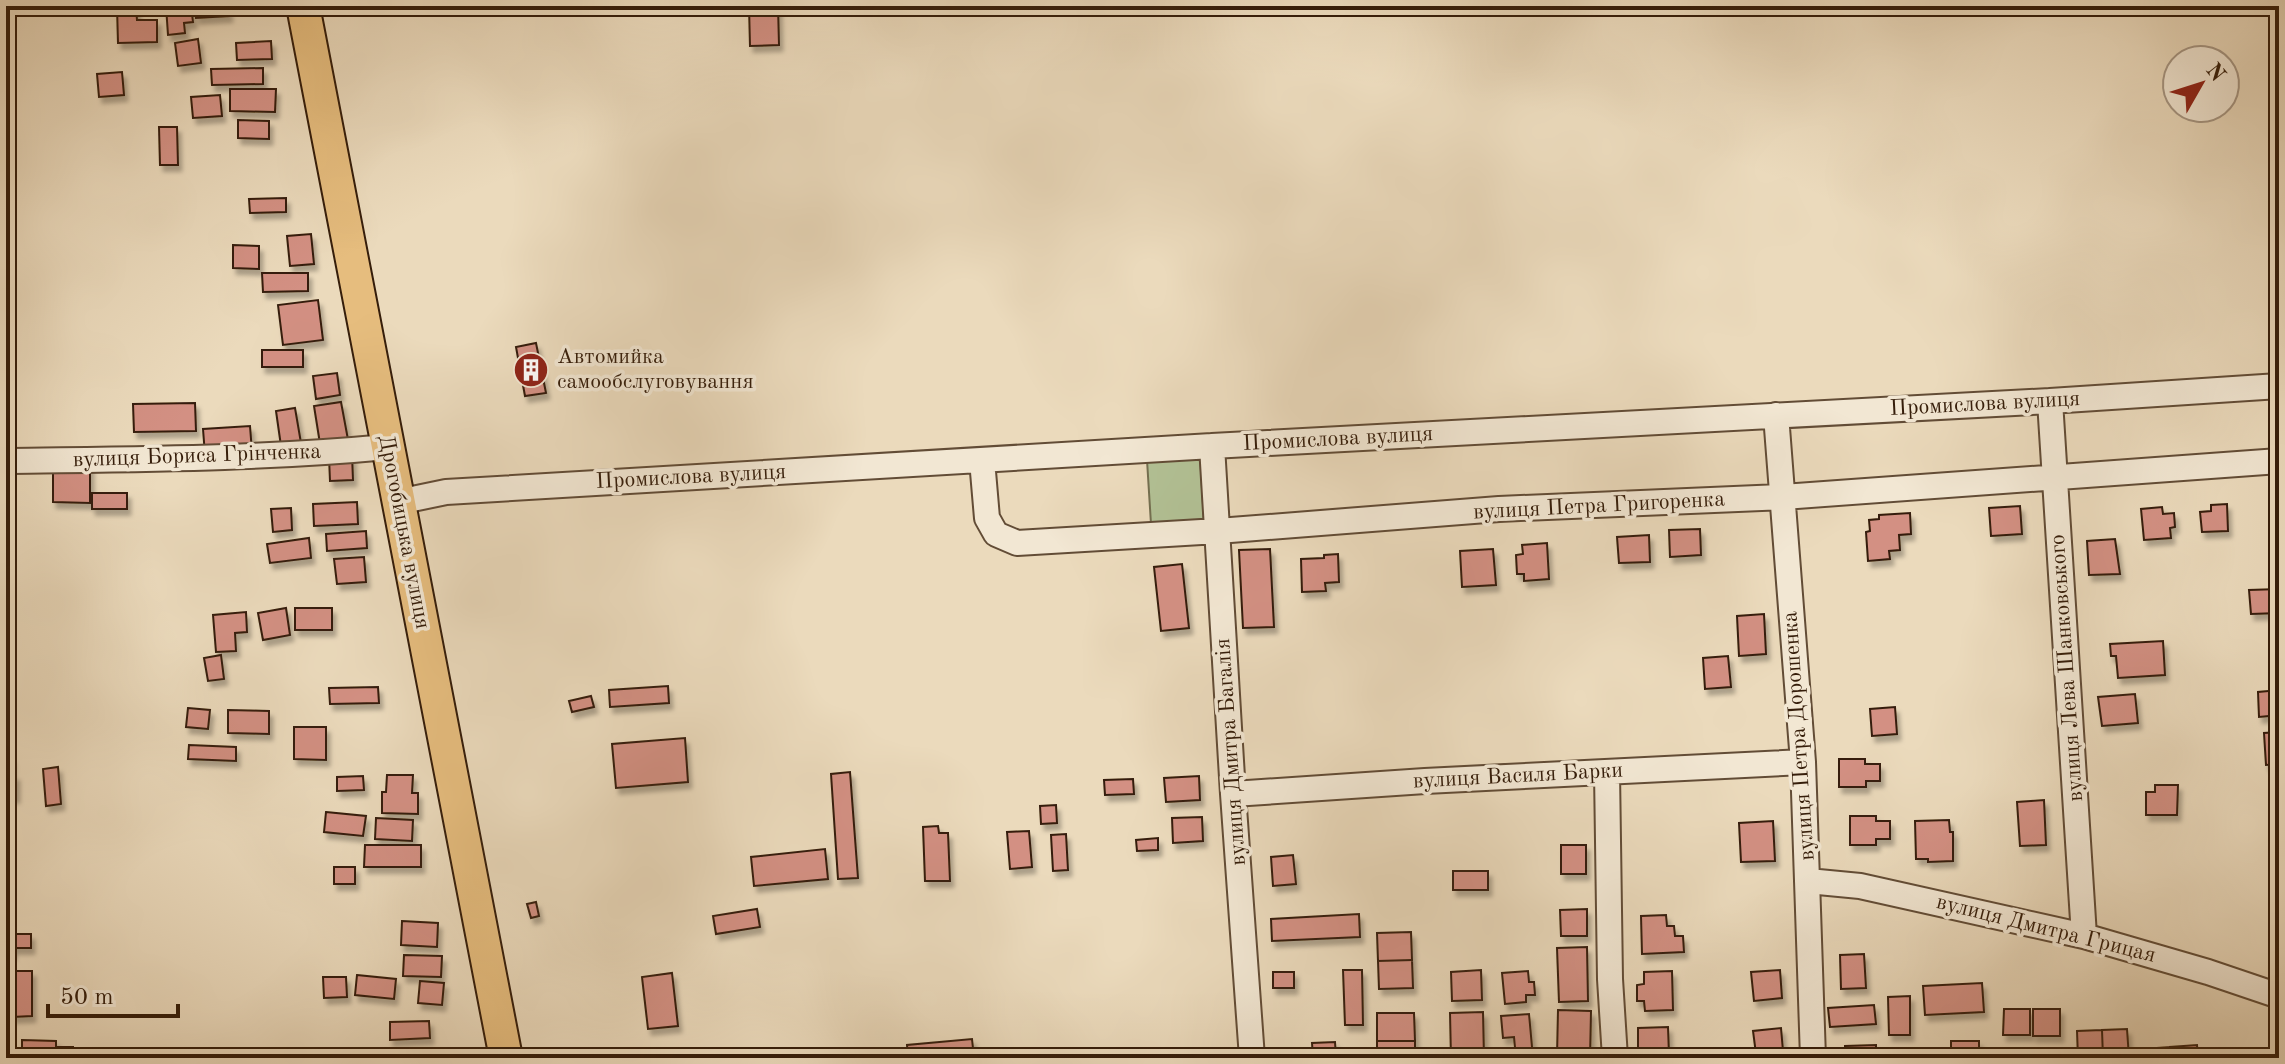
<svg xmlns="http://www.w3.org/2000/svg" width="2285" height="1064" font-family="'Old Standard TT',serif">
<defs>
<filter id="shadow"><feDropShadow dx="3.5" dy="6" stdDeviation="2" flood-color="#0004"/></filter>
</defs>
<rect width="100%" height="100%" fill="#ebdabc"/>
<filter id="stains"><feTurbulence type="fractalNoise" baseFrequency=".0025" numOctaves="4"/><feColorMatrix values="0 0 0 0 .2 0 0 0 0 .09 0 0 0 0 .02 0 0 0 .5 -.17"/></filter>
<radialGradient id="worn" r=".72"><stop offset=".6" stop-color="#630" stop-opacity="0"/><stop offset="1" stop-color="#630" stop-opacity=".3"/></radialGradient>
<!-- green -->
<path fill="#b2c195" stroke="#746f50" stroke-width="2" d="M1200,456L1204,521L1151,524L1147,460Z"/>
<!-- building -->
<path fill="#d39083" stroke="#351d0a" stroke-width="2" filter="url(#shadow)" d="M166,6H191L193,22L184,23L185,33L168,35Z
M195,6H228L229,16L196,18Z
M749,6H778L779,45L750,46Z
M117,7H136L137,20H157V42L118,43Z
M198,39L201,63L178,66L175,43Z
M271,41L272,59L237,60L236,43Z
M263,68V84L212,85L211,69Z
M122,72L124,95L99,97L97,74Z
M230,89H276L275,112L230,111Z
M220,95L222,116L193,118L191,97Z
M238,120L269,121V139L238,138Z
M159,127H177L178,165H160Z
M286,198V212L250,213L249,199Z
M311,234L314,264L290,266L287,236Z
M233,245L259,246V269L233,268Z
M262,273H308V291L263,292Z
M318,300L323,340L283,345L278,305Z
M536,343L546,393L525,396L516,347Z
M262,350H303V367H262Z
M337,373L340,395L316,399L313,376Z
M341,402L349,445L321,450L314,406Z
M195,403L196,431L134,432L133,404Z
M295,408L301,443L281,446L276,411Z
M250,426L252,452L205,455L203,429Z
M352,455L353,480L330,481L329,457Z
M53,465H90V503L53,502Z
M92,493H127V509H92Z
M357,502L358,524L314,526L313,504Z
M2227,504L2228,531L2202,532L2200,512L2211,511V505Z
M2020,506L2022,534L1991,536L1989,508Z
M2162,507L2163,514L2174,513L2175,527L2170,528L2171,538L2144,540L2141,509Z
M291,508L292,530L273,532L271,509Z
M1910,513L1911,534L1899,535L1900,550L1889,551L1890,559L1868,561L1866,532L1870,531L1869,520L1879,519V515Z
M1700,529L1701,555L1670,557L1669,530Z
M366,531L367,548L327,551L326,534Z
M1649,535L1650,562L1619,563L1617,537Z
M309,538L311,558L270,563L267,544Z
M2115,539L2120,574L2089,575L2087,541Z
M1547,543L1549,579L1524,581V574H1517L1516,555L1523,554L1522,545Z
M1270,549L1274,627L1243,628L1239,550Z
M1493,549L1496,585L1462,587L1460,551Z
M1338,554L1339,582L1325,583L1326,591L1302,592L1301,559L1324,558V555Z
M364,557L366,582L337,584L334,559Z
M1182,564L1189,628L1161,631L1154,567Z
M2279,589V613L2251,614L2249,590Z
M286,608L290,635L263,640L258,613Z
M295,608H332V630H295Z
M246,612L247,632L235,633L236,651L216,652L213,615Z
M1764,614L1766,654L1739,656L1737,616Z
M2163,641L2165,675L2118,678L2116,656H2111L2110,644Z
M221,655L224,679L208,681L204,658Z
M1728,656L1731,687L1705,689L1703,658Z
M668,686L669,703L610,707L609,690Z
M378,687L379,703L330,704L329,688Z
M2279,690V715L2259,717L2258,692Z
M2135,694L2138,723L2102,726L2098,697Z
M591,696L594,707L572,712L569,701Z
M1895,707L1897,734L1872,736L1870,709Z
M188,708L210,710L208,729L186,727Z
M228,710L269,711V734L228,733Z
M294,727H326V760L294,759Z
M2279,732V764L2266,765L2264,733Z
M685,738L688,782L616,788L612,744Z
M189,745L236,747V761L188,759Z
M6,758H11V775H16V797L6,796Z
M1839,759H1865V764H1880V781H1866V787H1839Z
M58,767L61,804L46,806L43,769Z
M850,772L858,878L838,879L831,774Z
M387,775H413L412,793H418V814L382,813V792H386Z
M363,776L364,790L337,791V777Z
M1199,776L1200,800L1166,802L1164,778Z
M1133,779L1134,794L1105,795L1104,780Z
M2155,785H2178L2177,815H2146V792H2155Z
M2044,800L2046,845L2020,846L2017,802Z
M1056,805L1057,823L1041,824L1040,806Z
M326,812L366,816L363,836L324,832Z
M1850,816H1876V821H1890V839H1876V845H1850Z
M1202,817L1203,841L1173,843L1172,818Z
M376,818L413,820L412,841L375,839Z
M1949,820L1950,832H1953V861L1928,862V859H1916L1915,821Z
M1773,821L1775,861L1741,862L1739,823Z
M938,826L939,833H948L950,881H925L923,827Z
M1029,831L1032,867L1010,869L1007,832Z
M1066,834L1068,870L1053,871L1051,835Z
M1158,838V850L1137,851L1136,840Z
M365,845H421V867H364Z
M1561,845H1586V874H1561Z
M825,849L828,879L754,886L751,857Z
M1293,855L1296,884L1273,886L1271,857Z
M334,867H355V884H334Z
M1453,871H1488V890H1453Z
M536,902L539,916L531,918L527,904Z
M757,909L760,927L716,934L713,916Z
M1587,909V936H1561L1560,910Z
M1359,914L1360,937L1272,941L1271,919Z
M1666,915L1667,926H1674L1675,936H1683L1684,952L1642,954L1641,916Z
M402,921L438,923L437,947L401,945Z
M1411,932L1412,960L1378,961L1377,933Z
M6,934H31V948H12V954L6,953Z
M1587,947L1588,1001L1559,1002L1557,948Z
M1864,954L1866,988L1841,989L1840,955Z
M404,955L442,956L441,977L403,976Z
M1412,960L1413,988L1379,989L1378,961Z
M1343,970H1362L1363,1025H1345Z
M1481,970L1482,1000L1452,1001L1451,972Z
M1780,970L1782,998L1754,1001L1751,972Z
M12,971H32V1016L12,1017Z
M1528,971L1529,982H1534L1535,995H1526V1002L1505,1004L1502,973Z
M1672,971L1673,1010L1645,1011L1644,1001H1637V985L1644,984V972Z
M1273,972H1294V988H1273Z
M672,973L678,1026L648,1029L642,977Z
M357,975L396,979L394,999L355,995Z
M323,977H346L347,997L324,998Z
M420,981L444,983L442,1005L418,1003Z
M1982,983L1984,1012L1925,1015L1923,986Z
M1910,996V1035H1889L1888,997Z
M1874,1005L1876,1024L1830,1027L1828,1008Z
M2004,1009H2030V1035H2003Z
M2033,1009H2060V1036H2033Z
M1558,1010L1591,1011L1590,1058L1557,1056Z
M1483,1012L1484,1058H1451L1450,1013Z
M1377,1013H1414L1415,1041H1377Z
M1529,1014L1533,1058H1516L1514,1037L1503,1038L1501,1016Z
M429,1021L430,1038L390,1040V1022Z
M1668,1027L1669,1055H1638V1028Z
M1781,1028L1783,1051L1756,1054L1753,1031Z
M2127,1029L2129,1058H2103L2102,1030Z
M2102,1030L2103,1058H2078L2077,1031Z
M972,1039L974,1058H908L907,1045Z
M22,1040L56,1041V1047H73V1058H22Z
M1377,1041H1415V1058H1377Z
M1951,1041H1979V1058H1951Z
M1335,1042L1336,1057L1313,1058L1312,1043Z
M1876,1045V1058H1845V1046Z
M2197,1045L2198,1058H2171L2170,1047Z
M2170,1047L2171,1058H2144L2143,1049Z
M1921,1048L1922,1058H1894V1049Z"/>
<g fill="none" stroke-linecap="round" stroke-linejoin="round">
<!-- minor casing -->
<g stroke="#624c36" stroke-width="28">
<path id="minor" d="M2050,401L2084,936
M1776,415L1803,762L1813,1058
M1212,446L1233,794L1252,1058
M982,460L987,518L996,534L1017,543L1218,531L1499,509L1783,497L2279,461
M6,461C133,459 261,459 387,447
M398,502L446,492L1212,446L2050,401L2279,386
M1607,772L1610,979L1615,1058
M1233,794L1425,781L1803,762
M1808,881L1860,886L2084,936L2208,972L2279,996"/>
</g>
<!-- major casing -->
<g stroke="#351d0a" stroke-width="36">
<path id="major" d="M303,6L506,1058"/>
</g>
<!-- minor -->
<use href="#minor" stroke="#f2e7d3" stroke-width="24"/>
<!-- major -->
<use href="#major" stroke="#e6bd7e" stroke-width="32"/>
</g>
<!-- icons -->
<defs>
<g id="building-disc" transform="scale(1.8)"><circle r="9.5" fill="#8f2418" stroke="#f2e7d3"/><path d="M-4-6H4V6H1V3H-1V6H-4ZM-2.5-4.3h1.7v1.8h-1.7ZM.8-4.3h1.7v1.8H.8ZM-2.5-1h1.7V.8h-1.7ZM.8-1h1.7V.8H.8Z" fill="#fff"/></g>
</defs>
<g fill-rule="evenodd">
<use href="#building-disc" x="531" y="370"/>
</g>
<g text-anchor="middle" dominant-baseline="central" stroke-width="7" stroke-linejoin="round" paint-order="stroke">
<!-- poi labels -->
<g font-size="22" fill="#351d0a" stroke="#f2e7d3" text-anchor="start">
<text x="557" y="357">Автомийка<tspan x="557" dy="25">самообслуговування</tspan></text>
</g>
<!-- street labels -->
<g font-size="22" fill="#351d0a" stroke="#f2e7d3">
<text transform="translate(1985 404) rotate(-3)">Промислова вулиця</text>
<text transform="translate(1338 439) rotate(-3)">Промислова вулиця</text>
<text transform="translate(197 456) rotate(-2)">вулиця Бориса Грінченка</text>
<text transform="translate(691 477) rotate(-3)">Промислова вулиця</text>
<text transform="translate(1599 506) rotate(-3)">вулиця Петра Григоренка</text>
<text transform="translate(404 532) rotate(79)">Дрогобицька вулиця</text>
<text transform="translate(2067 668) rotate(-94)">вулиця Лева Шанковського</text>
<text transform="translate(1799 736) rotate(-94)">вулиця Петра Дорошенка</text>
<text transform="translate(1231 752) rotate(-94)">вулиця Дмитра Багалія</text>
<text transform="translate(1518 776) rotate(-3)">вулиця Василя Барки</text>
<text transform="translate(2046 929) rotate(14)">вулиця Дмитра Грицая</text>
</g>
</g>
<!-- margin -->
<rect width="2285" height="1064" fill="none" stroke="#ebdabc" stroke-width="32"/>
<rect x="8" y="8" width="2269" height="1048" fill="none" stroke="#351d0a" stroke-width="4"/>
<rect x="16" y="16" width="2253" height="1032" fill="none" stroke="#351d0a" stroke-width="2"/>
<!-- north arrow -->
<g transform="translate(2201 84) rotate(51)"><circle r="38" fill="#f2e7d3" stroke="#a69683" stroke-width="2"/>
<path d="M0-6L14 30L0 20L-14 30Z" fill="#8f2418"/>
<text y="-12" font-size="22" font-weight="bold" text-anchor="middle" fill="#351d0a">N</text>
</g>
<!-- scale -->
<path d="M48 1004v12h130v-12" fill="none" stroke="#351d0a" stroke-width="4"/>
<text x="60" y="1004" font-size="24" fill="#351d0a" stroke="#f2e7d3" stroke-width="6" paint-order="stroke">50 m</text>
<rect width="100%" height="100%" filter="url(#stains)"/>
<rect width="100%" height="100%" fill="url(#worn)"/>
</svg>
